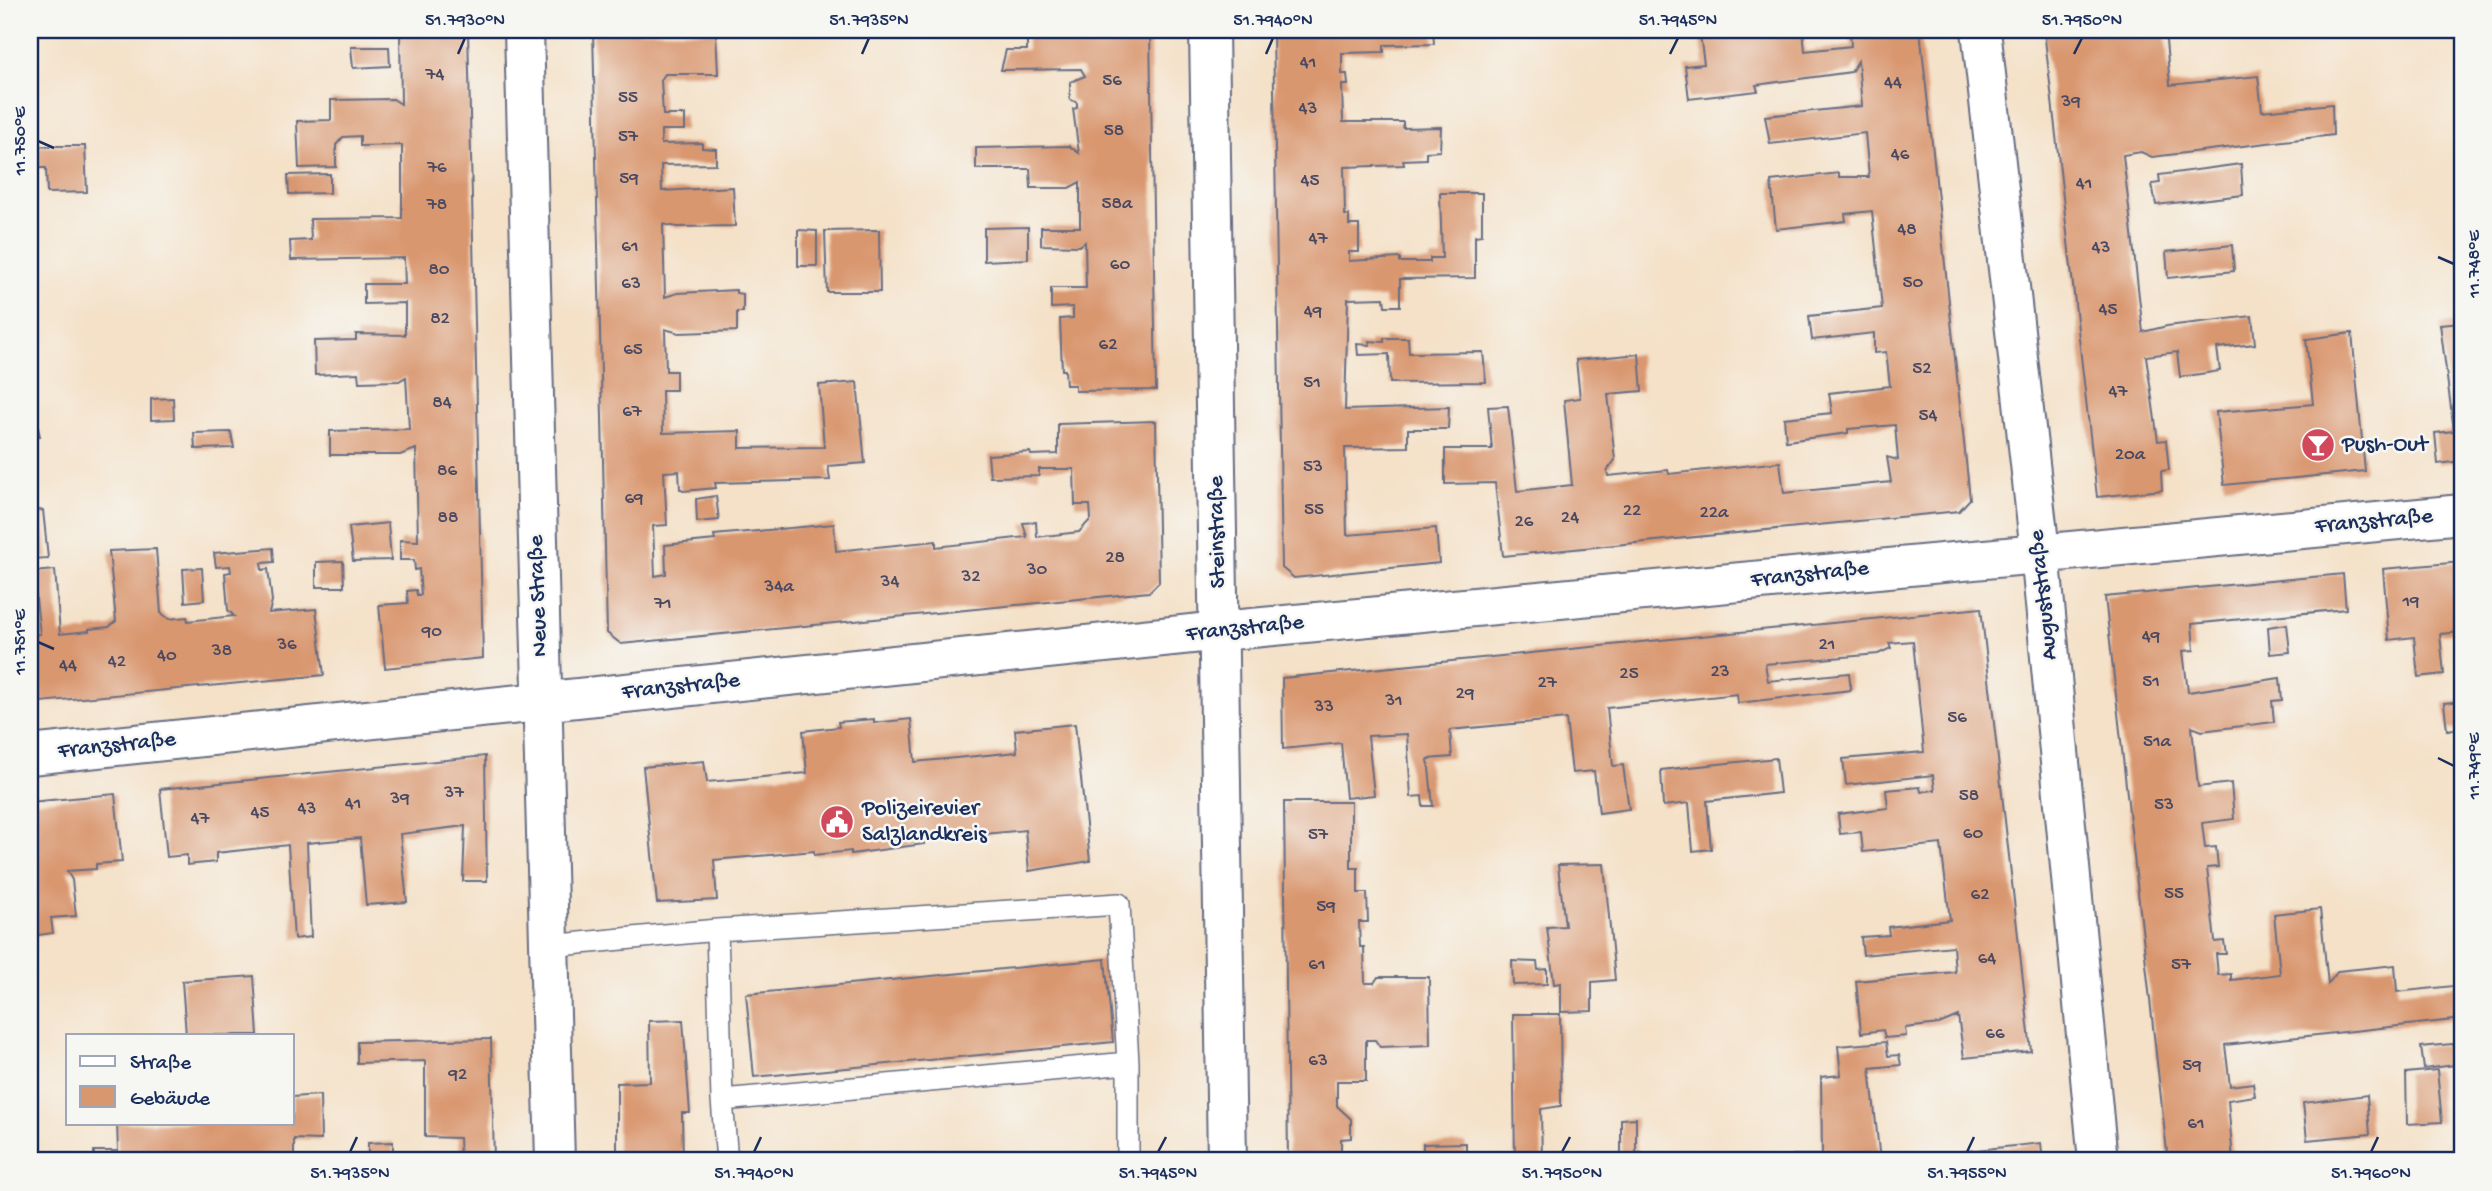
<svg xmlns="http://www.w3.org/2000/svg" width="2492" height="1191" font-family="'Gochi Hand',sans-serif">
<rect width="100%" height="100%" fill="#f6f6f2"/>
<filter id="ink" filterUnits="userSpaceOnUse"><feTurbulence type="fractalNoise" baseFrequency=".0143" numOctaves="2"/><feDisplacementMap in="SourceGraphic" scale="14" xChannelSelector="R" yChannelSelector="G"/><feConvolveMatrix kernelMatrix="1 2 1 2 8 2 1 2 1" color-interpolation-filters="sRGB"/></filter>
<filter id="wash" filterUnits="userSpaceOnUse"><feTurbulence type="fractalNoise" baseFrequency=".00686" numOctaves="4" result="noise"/><feDisplacementMap in="SourceGraphic" scale="28" xChannelSelector="R" yChannelSelector="G"/><feGaussianBlur stdDeviation="1.57" result="paint"/><feColorMatrix in="noise" values="0 0 0 0 0 0 0 0 0 0 0 0 0 0 0 0 0 1.4 0 .05"/><feComposite in="paint" operator="in"/></filter>
<g filter="url(#wash)">
<rect width="100%" height="100%" fill="#f4e1c8"/>
<g id="blocks">
<!-- building -->
<path fill="#d99770" d="M400,30H468L483,658L385,668L379,605L408,603L407,591L416,590L417,595H421L419,569L415,570L414,560H400V540L418,541L416,449L400,455H330V431L409,429L406,377L399,381L359,382L358,373L315,375L314,341L356,340V334L405,335V303L364,304V284H405L404,258L291,260L290,241L311,240L310,219L402,218V145L360,146V136L343,137L336,145V167L299,168L297,121L331,120V100L393,99L401,104Z
M593,30L716,32L718,74H665L661,80L663,115H685V130H661V144L702,143V148L716,149V164L661,165L662,191L733,187L735,226L677,227L663,224L665,297L678,293L736,290V293L743,294V312H737V331L679,333L665,329L666,371H676V390H662L663,433L740,431V448L824,447L819,385L857,382L865,463L828,466L830,480L715,483L716,488L683,491L680,489L679,471L664,472L667,525L653,526L655,576L666,574L665,545L715,540L714,535L834,524L836,551L936,541V547L1027,537L1023,523L1036,522L1037,537L1079,532L1091,519L1090,505H1075L1074,469H1039V476L990,477L988,455L1030,452L1031,455L1058,454V424L1156,421L1159,582L1149,592L621,644L607,633Z
M1150,30L1156,390L1075,391V385H1066L1065,370H1062L1060,319L1073,318V307L1051,308V288H1086L1085,242L1079,246L1041,245V227H1080V182L1069,188H1031L1030,169H976V148L1069,146L1079,153L1073,109L1077,108V103L1070,99V82L1085,76L1081,69L1001,70L1006,50H1027V32Z
M1273,30H1433L1434,44L1384,45V52L1342,53V74H1347L1348,85H1342L1343,122H1403V128L1441,127L1440,151L1426,152V159L1403,160L1404,165L1344,167L1345,215H1349V225H1359V252H1349V261L1400,258V262H1430V258H1442L1440,193H1482V235L1475,236V278L1400,279V306H1385L1384,298L1348,299L1345,410L1449,407L1448,429H1408V447L1345,448L1347,535L1436,528L1439,563L1294,578L1282,568Z
M1745,30H1803L1805,51L1851,46L1850,30H1920L1970,499L1959,511L1503,556L1495,483L1445,484V449H1492L1488,407L1508,406L1517,491L1572,485L1564,400L1580,398L1576,360L1639,354L1642,391L1608,394L1615,460L1607,471L1608,476L1668,470L1669,474L1780,462L1784,493L1891,482L1887,457L1898,460L1895,425L1848,429V433L1786,441L1784,418L1832,413L1829,393L1890,386L1886,352L1874,353V333L1812,340L1809,316L1882,308L1872,211L1845,214L1846,221L1776,229L1771,181L1839,173V177H1869L1865,133L1770,144L1765,116L1862,106L1858,61L1851,72L1756,85L1758,91L1689,99L1685,66L1704,64L1700,35Z
M2044,30H2165L2170,85L2258,76L2262,111L2332,104L2333,135L2152,157L2141,152L2123,155L2143,332L2167,326L2252,316L2255,344L2217,348L2220,371L2180,377L2177,352L2146,356L2158,441L2166,440L2169,470L2161,471L2162,490L2097,497Z
M351,47H389L390,66L353,68Z
M47,146H85L87,192L47,193L46,168H30V147Z
M2241,164L2243,195L2156,205L2152,184L2160,183L2159,175Z
M330,174V193L289,194L288,175Z
M30,225H34L35,240H30Z
M1028,227V259L984,261V228Z
M798,230L817,231V266H798Z
M879,230L880,292H827L825,231Z
M2232,245L2234,271L2168,278L2166,252Z
M2462,322V461L2438,464L2435,433L2454,431L2440,324Z
M2352,333L2365,471L2224,485L2216,412L2313,404L2306,339Z
M1384,338H1408L1409,353L1483,352L1486,382L1390,383L1389,354L1358,355L1357,344L1370,345L1369,341L1384,342Z
M30,370H35L36,411H30Z
M173,398L174,419L151,420V399Z
M30,428H38L40,436H30Z
M231,432L234,448L195,449L194,433Z
M716,496L719,520L697,522L696,499Z
M43,510L48,558L31,559L30,511Z
M388,523L391,560L353,561L349,527Z
M273,548L274,562L261,563L262,570L268,569L272,601L269,613L316,609L324,675L30,703V635L40,634L33,572L55,570L60,634L89,631V629L109,627L116,621L109,551L156,549L161,613L169,619L187,617L188,621L234,616L228,610L225,573L231,572L230,566L216,567L214,553Z
M343,561L344,587H316V562Z
M2462,562V632L2440,634L2444,674L2418,677L2414,637L2389,640L2383,569Z
M202,568L204,600L185,602L183,569Z
M2343,574L2346,609L2192,624L2194,650L2183,651L2188,692L2280,678L2282,700L2272,701L2274,722L2202,731L2192,727L2198,787L2231,783L2234,819L2202,823L2205,848L2216,847L2218,867L2207,868L2215,942L2224,941L2226,954H2216L2218,975L2231,974V980L2280,974L2274,914L2320,909L2328,984L2338,971L2395,965L2397,992L2462,985V1019L2225,1045L2230,1086L2253,1083L2255,1096L2228,1100L2233,1161H2168L2105,597Z
M1981,608L2031,1051L1964,1058L1958,1016L1939,1024L1905,1028L1906,1036L1885,1038L1883,1030L1861,1033L1856,981L1955,972L1953,946L1863,955L1861,937L1889,935L1888,927L1950,920L1941,844L1863,852L1861,832L1840,834L1838,814L1888,808L1886,790L1920,787L1921,792L1935,790L1933,775L1846,785L1843,759L1924,752L1913,641L1889,643L1891,648L1878,654L1765,664L1768,681L1849,673L1851,690L1738,703L1737,694L1607,708L1613,766L1623,765L1629,809L1599,813L1594,771L1572,773L1566,719L1450,730L1452,757L1428,759L1433,806H1423L1422,796L1411,797L1407,734L1368,736L1374,795L1346,798L1341,743L1283,749L1282,678Z
M2287,624L2290,652L2270,654L2268,627Z
M2462,701V728L2447,730L2444,703Z
M874,719V723L911,719L915,762L1017,752L1015,730L1075,724L1090,861L1029,871L1025,830L923,840L924,844L851,854V851L814,855V851L714,860L717,900L657,903L643,767L704,761L707,782L807,773L803,731L839,727L838,722Z
M485,756L487,881H463L465,826L400,834L407,902L366,905L360,838L307,843L311,937L294,939L288,845L216,853V862L187,865V855L167,857L160,789Z
M1776,758L1780,793L1707,801L1711,849L1693,851L1689,803L1663,806L1661,770Z
M115,794L122,862L96,864V869L67,871L72,880L76,916L51,918L53,933L31,936L30,802Z
M1284,802H1351V868H1358V893H1367L1368,922H1359L1360,947H1364L1365,983H1374L1378,977H1429L1430,1045L1380,1047L1375,1040H1366V1081H1337V1106L1351,1119V1138L1341,1139V1161H1288Z
M1604,864L1615,980L1592,982V1011L1561,1012V983L1554,984L1547,927L1565,926L1558,865Z
M1105,959L1113,1042L754,1077L746,994Z
M1512,961L1537,962L1538,970L1547,969V984L1513,985Z
M254,976L258,1035H186L182,981Z
M1513,1014H1560L1561,1106L1541,1109L1542,1161H1515Z
M683,1020L690,1113H682L683,1161H617V1083L650,1082L649,1021Z
M491,1039L494,1161H460L459,1138L425,1137V1061L357,1063V1042Z
M1886,1042L1888,1056L1899,1055L1901,1065L1870,1068L1880,1161H1793V1155H1822L1821,1077L1841,1075L1838,1046Z
M2462,1043V1064L2424,1069L2421,1047Z
M2437,1070L2442,1122L2407,1124L2406,1073Z
M320,1095L321,1140L294,1139V1161H262V1157H224V1161H190V1158L94,1161V1151H118L117,1123H292V1097Z
M2367,1095L2370,1134L2307,1140L2303,1103Z
M1636,1118V1153H1651V1161H1621V1119Z
M393,1142V1161H368V1143Z
M1466,1143V1161H1423V1144Z
M2041,1143L2043,1161H1950V1153Z
M1700,1156L1728,1157V1161H1700Z"/>
</g>
</g>
<g filter="url(#ink)">
<use href="#blocks" fill-opacity="0" stroke="#676d83" stroke-width="2"/>
<g fill="none" stroke-linecap="round" stroke-linejoin="round">
<!-- lane casing -->
<g stroke="#676d83" stroke-width="24">
<path id="lane" d="M549,946L717,930L1119,904L1128,1063L722,1100L717,930
M722,1100L727,1161
M1128,1161V1063"/>
</g>
<!-- street casing -->
<g stroke="#676d83" stroke-width="42">
<path id="street" d="M524,30L555,1161
M1209,30L1227,1161
M1981,30L2040,552L2098,1161
M30,755L1220,631L2462,514"/>
</g>
<!-- lane -->
<use href="#lane" stroke="#fff" stroke-width="21"/>
<!-- street -->
<use href="#street" stroke="#fff" stroke-width="38"/>
</g>
</g>
<!-- ticks -->
<path fill="none" stroke="#1b2f5e" stroke-width="2.5" d="M458,54L465,38M862,54L869,38M1266,54L1273,38M1670,54L1678,38M2074,54L2082,38M38,141L54,148M2438,257L2454,264M38,642L54,649M2438,758L2454,766M350,1152L357,1137M754,1152L761,1137M1158,1152L1166,1137M1562,1152L1570,1137M1967,1152L1974,1137M2371,1152L2378,1137"/>
<!-- icons -->
<defs>
<g id="bar-disc" transform="scale(1.75)"><circle r="9.5" fill="#d1495b" stroke="#f6f6f2"/><path d="M-6-5H6L.8 .8V4.5H3.5V6h-7V4.5H-.8V.8Z" fill="#fff"/></g>
<g id="civic-disc" transform="scale(1.75)"><circle r="9.5" fill="#d1495b" stroke="#f6f6f2"/><path d="M-.6-6.5H3V-4.5H.6V-3L4-1V1h2V6H-6V1h2V-1L-.6-3ZM-1.2 2.5V6h2.4V2.5Z" fill="#fff"/></g>
</defs>
<g fill-rule="evenodd">
<use href="#bar-disc" x="2318" y="445"/>
<use href="#civic-disc" x="837" y="822"/>
</g>
<g text-anchor="middle" dominant-baseline="central" stroke-width="5" stroke-linejoin="round" paint-order="stroke">
<!-- number labels -->
<g font-size="19" fill="#4a4962">
<text x="1308" y="63">41</text>
<text x="435" y="75">74</text>
<text x="1112" y="81">56</text>
<text x="1893" y="83">44</text>
<text x="628" y="98">55</text>
<text x="2071" y="102">39</text>
<text x="1308" y="109">43</text>
<text x="1114" y="131">58</text>
<text x="628" y="137">57</text>
<text x="1900" y="155">46</text>
<text x="437" y="168">76</text>
<text x="629" y="179">59</text>
<text x="1310" y="181">45</text>
<text x="2084" y="184">41</text>
<text x="1117" y="204">58a</text>
<text x="437" y="205">78</text>
<text x="1907" y="230">48</text>
<text x="1318" y="239">47</text>
<text x="630" y="247">61</text>
<text x="2101" y="248">43</text>
<text x="1120" y="265">60</text>
<text x="439" y="270">80</text>
<text x="1913" y="283">50</text>
<text x="631" y="284">63</text>
<text x="2108" y="310">45</text>
<text x="1313" y="312">49</text>
<text x="440" y="319">82</text>
<text x="1108" y="345">62</text>
<text x="633" y="350">65</text>
<text x="1922" y="369">52</text>
<text x="1312" y="383">51</text>
<text x="2118" y="392">47</text>
<text x="442" y="403">84</text>
<text x="632" y="412">67</text>
<text x="1928" y="416">54</text>
<text x="2130" y="455">20a</text>
<text x="1313" y="467">53</text>
<text x="447" y="471">86</text>
<text x="634" y="499">69</text>
<text x="1314" y="510">55</text>
<text x="1632" y="511">22</text>
<text x="1714" y="513">22a</text>
<text x="448" y="518">88</text>
<text x="1570" y="518">24</text>
<text x="1524" y="522">26</text>
<text x="1115" y="558">28</text>
<text x="1037" y="570">30</text>
<text x="971" y="577">32</text>
<text x="890" y="582">34</text>
<text x="779" y="587">34a</text>
<text x="2411" y="602">19</text>
<text x="663" y="604">71</text>
<text x="432" y="632">90</text>
<text x="2151" y="637">49</text>
<text x="287" y="645">36</text>
<text x="1827" y="645">21</text>
<text x="222" y="651">38</text>
<text x="167" y="656">40</text>
<text x="117" y="662">42</text>
<text x="68" y="666">44</text>
<text x="1720" y="672">23</text>
<text x="1629" y="674">25</text>
<text x="2151" y="682">51</text>
<text x="1547" y="683">27</text>
<text x="1465" y="694">29</text>
<text x="1394" y="701">31</text>
<text x="1324" y="707">33</text>
<text x="1957" y="718">56</text>
<text x="2157" y="742">51a</text>
<text x="454" y="793">37</text>
<text x="1969" y="796">58</text>
<text x="400" y="799">39</text>
<text x="353" y="804">41</text>
<text x="2164" y="805">53</text>
<text x="307" y="809">43</text>
<text x="260" y="813">45</text>
<text x="200" y="819">47</text>
<text x="1973" y="834">60</text>
<text x="1318" y="835">57</text>
<text x="2174" y="894">55</text>
<text x="1980" y="895">62</text>
<text x="1326" y="907">59</text>
<text x="1987" y="959">64</text>
<text x="1317" y="965">61</text>
<text x="2181" y="965">57</text>
<text x="1995" y="1034">66</text>
<text x="1318" y="1061">63</text>
<text x="2192" y="1066">59</text>
<text x="458" y="1075">92</text>
<text x="2196" y="1124">61</text>
</g>
<!-- poi labels -->
<g font-size="23" fill="#1b2f5e" stroke="#f6f6f2" text-anchor="start">
<text x="2342" y="445">Push-Out</text>
<text x="862" y="809">Polizeirevier<tspan x="862" dy="26">Salzlandkreis</tspan></text>
</g>
<!-- street labels -->
<g font-size="23" fill="#1b2f5e" stroke="#f6f6f2">
<text transform="translate(2374 522) rotate(-5)">Franzstraße</text>
<text transform="translate(1218 532) rotate(-91)">Steinstraße</text>
<text transform="translate(1810 575) rotate(-6)">Franzstraße</text>
<text transform="translate(2044 595) rotate(-96)">Auguststraße</text>
<text transform="translate(539 596) rotate(-92)">Neue Straße</text>
<text transform="translate(1245 629) rotate(-6)">Franzstraße</text>
<text transform="translate(681 687) rotate(-6)">Franzstraße</text>
<text transform="translate(117 746) rotate(-6)">Franzstraße</text>
</g>
</g>
<!-- margin -->
<rect width="2492" height="1191" fill="none" stroke="#f6f6f2" stroke-width="77"/>
<!-- legend -->
<rect x="66" y="1034" width="228" height="91" fill="#f6f6f2" stroke="#9ea6b7" stroke-width="2"/>
<rect x="80" y="1056" width="35" height="10" fill="#ffffff" stroke="#9ea6b7" stroke-width="2"/>
<text x="130" y="1068" font-size="21" fill="#1b2f5e">Straße</text>
<rect x="80" y="1086" width="35" height="21" fill="#d99770" stroke="#9ea6b7" stroke-width="2"/>
<text x="130" y="1104" font-size="21" fill="#1b2f5e">Gebäude</text>
<rect x="38" y="38" width="2416" height="1114" fill="none" stroke="#1b2f5e" stroke-width="2.5"/>
<g font-size="18" text-anchor="middle" fill="#1b2f5e">
<text x="465" y="25">51.7930°N</text>
<text x="869" y="25">51.7935°N</text>
<text x="1273" y="25">51.7940°N</text>
<text x="1678" y="25">51.7945°N</text>
<text x="2082" y="25">51.7950°N</text>
<text transform="translate(19 141) rotate(-90)" y="6">11.750°E</text>
<text transform="translate(2473 264) rotate(-90)" y="6">11.748°E</text>
<text transform="translate(19 642) rotate(-90)" y="6">11.751°E</text>
<text transform="translate(2473 766) rotate(-90)" y="6">11.749°E</text>
<text x="350" y="1178">51.7935°N</text>
<text x="754" y="1178">51.7940°N</text>
<text x="1158" y="1178">51.7945°N</text>
<text x="1562" y="1178">51.7950°N</text>
<text x="1967" y="1178">51.7955°N</text>
<text x="2371" y="1178">51.7960°N</text>
</g>
</svg>
